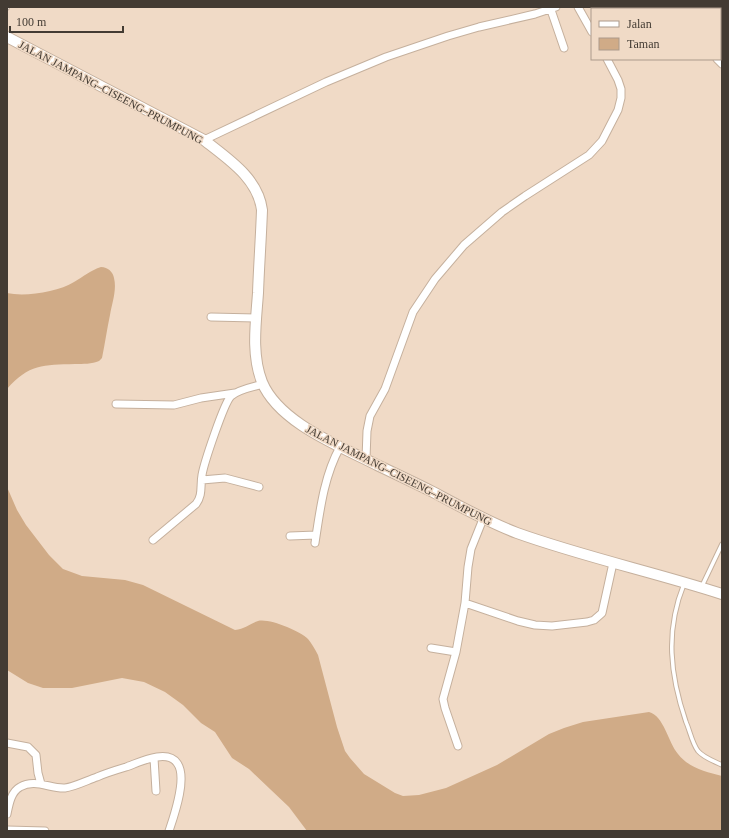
<svg xmlns="http://www.w3.org/2000/svg" width="729" height="838" font-family="Georgia,serif">
<rect width="100%" height="100%" fill="#f0dac6"/>
<!-- green -->
<path fill="#d0ab87" d="M101,267C108,267 113,272 114,278C117,290 112,303 110,315C107,329 105,343 102,358L99,361C92,364 83,364 75,364C43,365 29,364 7,389V293C25,297 58,292 74,282C83,277 91,270 101,267Z
M7,487L17,510L26,525L49,555L63,569L82,576L125,580L143,585L235,630C245,629 249,624 258,621C269,618 300,631 308,639C312,644 315,649 318,655L337,727L345,751L350,758L364,774L395,793L403,796L419,795L446,788L497,765L549,734L564,728L583,722L649,712C664,716 668,742 678,754C689,768 706,772 722,776V831H307L289,807L270,789L249,769L232,758L215,732L201,723L183,705L165,692L144,682L122,678L72,688H43L28,683L7,670Z"/>
<g fill="none" stroke-linecap="round" stroke-linejoin="round">
<!-- lane casing -->
<g stroke="#c5b09d" stroke-width="5.5">
<path id="lane" d="M7,8V7
M684,584C665,631 670,675 686,722C690,731 692,743 698,751C704,758 714,761 722,765
M702,586L722,544"/>
</g>
<!-- street casing -->
<g stroke="#c5b09d" stroke-width="9">
<path id="street" d="M578,7L592,32
M687,7L688,9
M704,9L705,7
M551,10L564,48
M720,46L722,45
M717,59L722,64
M204,140L326,82L386,57L448,36L479,27L535,14L556,7
M211,317L256,318
M116,404L174,405L201,398L235,393
M366,459L367,431L370,416L385,389L413,312L435,279L464,245L502,212L525,196L589,155L602,141L618,110L621,98V89L618,80L607,59
M202,480L225,478L259,487
M290,536L316,535
M153,540L196,504C203,495 200,486 202,475C204,463 224,403 231,396C239,389 253,387 263,384
M315,543C320,510 324,476 340,447
M465,603L518,621L535,625L552,626L587,622L594,620L602,613L613,563
M431,648L456,652
M7,743L28,747L36,755L38,773L41,784
M458,746L445,708L443,699L456,652L465,603L468,567L471,549L483,519
M154,758L156,791
M7,814C9,804 11,792 20,787C35,778 50,789 65,788C74,787 88,780 97,777C106,773 116,770 126,767C138,763 167,748 177,763C188,777 174,816 169,831
M7,830L45,831"/>
</g>
<!-- primary casing -->
<g stroke="#c5b09d" stroke-width="12">
<path id="primary" d="M7,37L204,140C228,159 258,178 262,210C261,238 259,265 258,293C256,322 251,354 262,382C279,423 340,446 377,465C396,474 415,483 433,492C461,507 488,522 517,533C584,557 654,572 722,594"/>
</g>
<!-- lane -->
<use href="#lane" stroke="#fff" stroke-width="3.5"/>
<!-- street -->
<use href="#street" stroke="#fff" stroke-width="7"/>
<!-- primary -->
<use href="#primary" stroke="#fff" stroke-width="10"/>
</g>
<g text-anchor="middle" dominant-baseline="central" stroke-width="3" stroke-linejoin="round" paint-order="stroke">
<!-- street labels -->
<g font-size="11" fill="#433b33" stroke="#f0dac6">
<text transform="translate(111 92) rotate(28)">JALAN JAMPANG–CISEENG–PRUMPUNG</text>
<text transform="translate(399 475) rotate(27)">JALAN JAMPANG–CISEENG–PRUMPUNG</text>
</g>
</g>
<!-- border -->
<rect width="729" height="838" fill="none" stroke="#433b33" stroke-width="16"/>
<!-- legend -->
<rect x="591" y="8" width="130" height="52" fill="#f0dac6" stroke="#ab9a8b"/>
<rect x="599" y="21" width="20" height="6" fill="#ffffff" stroke="#ab9a8b"/>
<text x="627" y="28" font-size="12" fill="#433b33">Jalan</text>
<rect x="599" y="38" width="20" height="12" fill="#d0ab87" stroke="#ab9a8b"/>
<text x="627" y="48" font-size="12" fill="#433b33">Taman</text>
<!-- scale -->
<path d="M10 26v6h113v-6" fill="none" stroke="#433b33" stroke-width="2"/>
<text x="16" y="26" font-size="12" fill="#433b33" stroke="#f0dac6" stroke-width="3" paint-order="stroke">100 m</text>
</svg>
